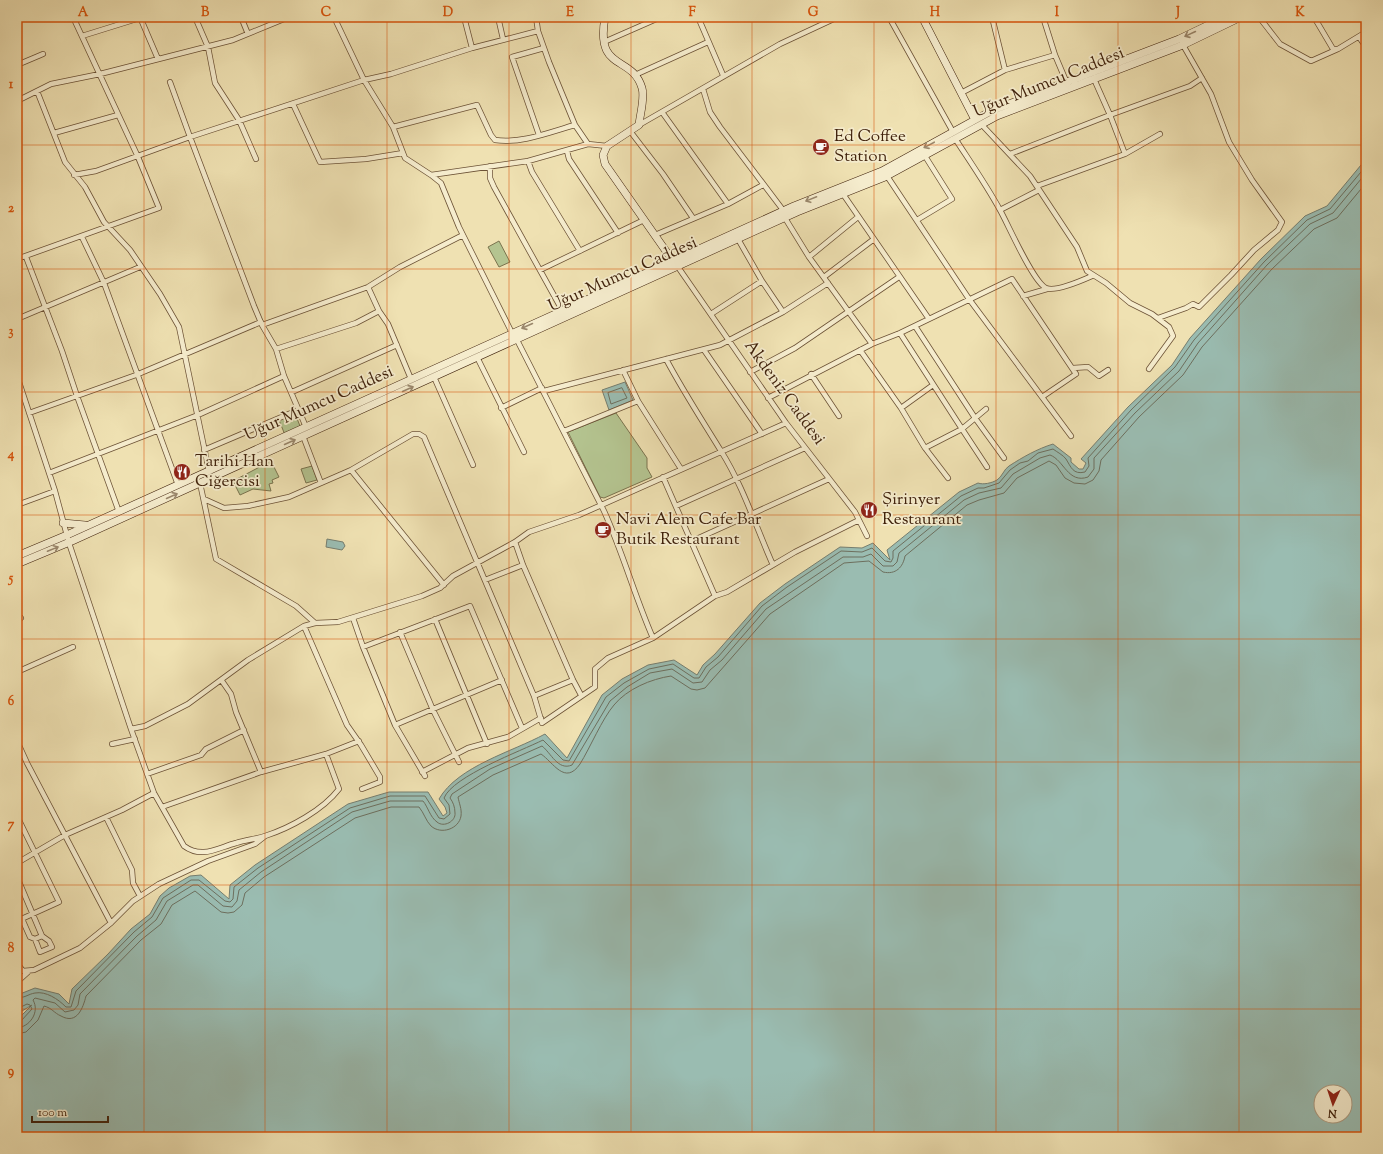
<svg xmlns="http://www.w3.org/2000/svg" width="1383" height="1154" font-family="'Sorts Mill Goudy',serif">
<rect width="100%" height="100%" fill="#efe1b2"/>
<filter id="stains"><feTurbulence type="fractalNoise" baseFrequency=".005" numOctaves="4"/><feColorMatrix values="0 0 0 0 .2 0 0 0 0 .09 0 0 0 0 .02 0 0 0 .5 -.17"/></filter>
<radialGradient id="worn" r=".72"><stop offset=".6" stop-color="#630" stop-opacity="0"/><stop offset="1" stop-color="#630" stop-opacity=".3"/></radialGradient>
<!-- green -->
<path fill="#b4c490" stroke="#7a734e" d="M499,241L510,262L499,267L488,247Z
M616,413L647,458V468L652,477L604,498L600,497L568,432Z
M291,415L296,416L300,426L285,435L279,420Z
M271,461L279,477L272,480L273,483L269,484L271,491L253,489L240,495L233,481Z
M312,466L317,480L306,483L301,469Z"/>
<!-- water -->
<path fill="#9abcb1" stroke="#767e6f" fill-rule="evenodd" d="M1366,159V1137H17V1020L32,1005L17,1014V993L20,994L35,988L59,994L69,1004L72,989L108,954L131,929L150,914L160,896L169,888L190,876L201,875L229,899L230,885L255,865L348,804L389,792H428L443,816L447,813L445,807L439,799C458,766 512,752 545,734L567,758L602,695L622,679L648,665L674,660L697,675L703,665L715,654L760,603L785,584L840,547L862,548L873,543L890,560L887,550L959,492L978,483C983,485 992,483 997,480C1002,477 1004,469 1009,466C1023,457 1037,449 1053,444L1071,458V462L1079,469H1083L1086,463L1081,459L1128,407L1172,365L1190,338L1261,259L1305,216L1327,206ZM1321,1092H1345V1116H1321Z
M625,382L633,400L609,410L602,390Z
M327,539L343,542L345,546L342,550L326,547Z"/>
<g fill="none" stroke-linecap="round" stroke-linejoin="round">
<!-- shore -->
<path stroke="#6d6f5e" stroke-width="1" d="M622,388L627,398L611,404L608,393Z
M17,997C24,999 28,994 35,993C46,991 58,999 66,1007H71L76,991L134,932L152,917L163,898L191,880H199L225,901L230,902L233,899L234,887L258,868L350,808L390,796H425L439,818L444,819L450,814L449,805L444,798C453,776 521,751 543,740L563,760L569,761L606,697L624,683L649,669L673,664L694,678H699L706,667L718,657L762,606L787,587L841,551L862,552L872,548L885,561L891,562L893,558V551L961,496L978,488H984L999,483L1010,470L1020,463L1028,461L1038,453L1053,449C1057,452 1063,455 1066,459C1071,467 1073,475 1085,472L1089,466L1088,458L1131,410L1175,367L1194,340L1264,262L1307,220L1330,209L1366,166
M17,1009L27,1004L30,1005L32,1009L21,1021L17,1023
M17,1028C30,1027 40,1012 33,1000L35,998L55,1003L65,1012L74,1010L78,1005L80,994L137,936L156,920L167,901L193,885H198L223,906L232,907L237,901L239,890L261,872L352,812L390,801H423C428,807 430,817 437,822C444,828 456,821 455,813C455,807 453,802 450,798L452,794L490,769L542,746C551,753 558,771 572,765L610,701L627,687L650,673L672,669L693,683L702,682L710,670L722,660L766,609L843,557H863L871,554L883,566H893L897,562L899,553L964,500L979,493L1001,488L1013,474L1040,458L1050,455C1064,460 1068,484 1088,477L1094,469V458L1135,413L1179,371L1198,343L1267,265L1310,224L1333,213L1366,173
M17,1034L26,1032L38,1020L44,1006C52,1008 54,1013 61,1016C77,1025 83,1008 86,996L141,940L161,924L172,905L195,891L221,912L228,913L234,912L242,905L245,893L264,877L355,818L391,807H419C424,813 426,821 431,826C441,835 459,829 461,816C462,809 459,803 458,797L493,775L541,754C553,762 565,786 580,764C590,748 602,719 614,705C627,689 651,679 671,676L691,689L697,690L705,688L770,614L844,563L869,561L883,572C896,575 903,567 905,556L967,505L979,500L1004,493L1017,478L1049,461L1056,465L1065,478L1074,483L1085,484L1093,480L1099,471L1101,460L1139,417L1183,375L1202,347L1272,269L1314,229L1337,218L1366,183"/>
<!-- street casing -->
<g stroke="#6c5236" stroke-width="6">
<path id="street" d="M140,17L158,59
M195,17L208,47L215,83L239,120L256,159
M241,17L248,34
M334,17L364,80L393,127L405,158L431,175L528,161L588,144
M464,17L472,48
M498,17L503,39
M536,17L538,31L549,62L575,125L588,144L607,146
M698,17L723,75
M889,17L953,132
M992,17L1005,70
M1043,17L1055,55L1066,81
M1259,17L1280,44L1311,61L1338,49
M1314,17L1333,49H1338L1366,32
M82,36L143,17
M1359,37L1366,47
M604,42L661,17
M17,65L43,54
M635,75L708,42
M1094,79L1110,115L1190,86L1202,78
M170,82L190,137L364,80L391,74L472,48L538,31
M703,89L710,112L720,127L783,210
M37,91L65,162L85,187L104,222L130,250L160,294L179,327L209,471
M961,93L1005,70L1055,55
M17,101L51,84L100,74L233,40L289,17
M293,104L320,162L366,159L403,153
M662,112L728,204
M639,125L780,44L838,17
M982,125L1030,176L1077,247L1087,271L1106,283L1130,303L1152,314L1169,327L1173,336L1149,369
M393,127L477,105L491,135L495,140C521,144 550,132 575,125
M630,131L663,174L693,218
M54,133L118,115
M539,135L512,57L544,48
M956,140C971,163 987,186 1000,210C1008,224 1033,282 1046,288C1055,292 1083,280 1092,276
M567,151L569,159L618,233
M1010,154L1110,115L1125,154L1037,186
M1125,154L1160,134
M528,161L532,172L580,251
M490,166V178L494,187L562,310
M74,175L96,171L190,137L254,306L262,325L276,349L284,376L306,427
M431,175L441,183L459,227L512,333
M887,176L969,299L1071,436
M843,194L929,319
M1000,210L1039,190
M785,218L809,257L872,344
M917,220L952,199L925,156
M655,235L728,204L763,185
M82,237L104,283L178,485
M26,257L62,351L77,396L119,512
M809,257L858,217
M17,259L159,208L138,157L73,17
M678,267L786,423L855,512L867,536
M540,270L644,220
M824,277L874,239
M1023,296L1047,289
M379,311L368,287L400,267L463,235
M783,312L828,283
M711,314L762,281
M1158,318L1186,308L1193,304L1199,307L1231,275L1254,250L1278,230L1282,222L1252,180L1229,142L1211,94L1183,45
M17,319L140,267
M262,325L368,287
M915,326L975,418L1004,458
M900,333L962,429L925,448
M517,340L604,511C623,553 635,597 653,638
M276,349L356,323L379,311L388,324L411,379
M704,350L762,434
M860,350L901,408L925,448L948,478
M477,357L524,452
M666,359C683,391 702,420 721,451C743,486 756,527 773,565
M1073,368L1088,367L1099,376L1108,370
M623,370L638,401L681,469
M750,372L795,348L899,277
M811,374L839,416
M17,376L55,491L69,543L131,729L154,793L184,846C202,859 217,848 236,843C245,840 256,839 265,836C290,828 323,810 339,789L326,754
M434,377L473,465
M544,391L720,345L783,312L762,281L738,239
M292,392L397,345
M768,398L872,344L900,333L1012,279L1076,374L1042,397
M501,408L542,388
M901,408L933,385
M986,409L962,429L987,467
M29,413L136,375L261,322
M564,431L638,401
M303,436L321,483
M204,450L298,410
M351,470L413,434H419L424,437L534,696L542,723L595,687V669L608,658L653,638L715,596
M49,473L198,415L284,376
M663,477L715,596L727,592L795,552L859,520
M200,483L216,559L296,606L315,623
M204,499L224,508L248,506L289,497L351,470L444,585
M17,505L55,491
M676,506L805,448
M692,541L829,479
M515,542L523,565L573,680L581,695
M485,580L523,565
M353,618L363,647L395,725L425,776
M435,619L487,744
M17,620L21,618
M304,626L347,725L361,745L380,777V782L362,789
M400,632L433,710L459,762
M363,647L470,606L522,728
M17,672L73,647
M222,681L231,694L236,712L261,772
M534,696L573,680
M395,725L502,680
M131,729L145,726L188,704L248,660L304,626L315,623L338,622L422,596L440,588L453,576L515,542L529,532L579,515L786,423
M17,741L27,763L111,923
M112,744L135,739
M422,772L468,748L508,737L541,718
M147,774L201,755L206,749L244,730
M162,807L261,772L326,754L359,741
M17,816L59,902L17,921
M106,817L132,870L133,883L140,896
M17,863L65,835L122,810L154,793
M17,877L42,936L49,941L52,947L40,952L35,939
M22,919L30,937L35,939L42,936
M17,963L23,971L34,970L80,948L111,923L133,901L159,884L208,861L255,844L264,837
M17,982L28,972"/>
</g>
<!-- secondary casing -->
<g stroke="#40220c" stroke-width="8">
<path id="secondary" d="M605,17C595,73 632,54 642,88C645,98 640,114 639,125L607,146L603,155L605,164L675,264
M922,17L975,120
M63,523L85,525
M17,556L67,535L794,206L882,171L993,110L1179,39L1225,17
M17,564L72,541L797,212L885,177L997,116L1183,45L1241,17"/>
</g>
<!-- street -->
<use href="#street" stroke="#f5eccd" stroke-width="4.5"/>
<!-- secondary -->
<use href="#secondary" stroke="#f5eccd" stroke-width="7"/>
</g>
<!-- one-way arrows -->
<defs><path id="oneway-shaft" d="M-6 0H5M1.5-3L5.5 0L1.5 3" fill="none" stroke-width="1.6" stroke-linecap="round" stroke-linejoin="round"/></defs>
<g stroke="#9a876c">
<use href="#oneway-shaft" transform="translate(1190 34) rotate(155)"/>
<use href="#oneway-shaft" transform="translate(929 145) rotate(152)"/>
<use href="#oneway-shaft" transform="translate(811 199) rotate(158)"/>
<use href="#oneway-shaft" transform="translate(527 326) rotate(156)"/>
<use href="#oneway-shaft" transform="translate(408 389) rotate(-24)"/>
<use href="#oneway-shaft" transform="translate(290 442) rotate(-24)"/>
<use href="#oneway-shaft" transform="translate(172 496) rotate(-24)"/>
<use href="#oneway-shaft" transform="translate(53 549) rotate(-22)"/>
</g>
<!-- grid -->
<path fill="none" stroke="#d7540c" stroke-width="1" stroke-opacity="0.55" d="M144,17V1137M265,17V1137M387,17V1137M509,17V1137M631,17V1137M752,17V1137M874,17V1137M996,17V1137M1118,17V1137M1239,17V1137M17,145H1366M17,269H1366M17,392H1366M17,515H1366M17,639H1366M17,762H1366M17,885H1366M17,1009H1366"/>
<!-- icons -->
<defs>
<g id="cafe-disc" transform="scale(0.9)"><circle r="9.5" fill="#8f2418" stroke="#f5eccd"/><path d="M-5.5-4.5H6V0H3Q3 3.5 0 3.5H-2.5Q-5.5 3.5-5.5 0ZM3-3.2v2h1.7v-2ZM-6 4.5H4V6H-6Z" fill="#fff"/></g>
<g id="restaurant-disc" transform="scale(0.9)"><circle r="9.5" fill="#8f2418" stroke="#f5eccd"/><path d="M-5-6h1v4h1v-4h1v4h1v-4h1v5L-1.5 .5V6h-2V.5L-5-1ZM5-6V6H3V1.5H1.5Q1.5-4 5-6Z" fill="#fff"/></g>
</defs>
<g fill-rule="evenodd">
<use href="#cafe-disc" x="821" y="147"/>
<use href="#restaurant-disc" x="182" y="472"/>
<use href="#restaurant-disc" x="869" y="510"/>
<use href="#cafe-disc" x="603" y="530"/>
</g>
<g text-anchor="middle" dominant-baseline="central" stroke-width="3.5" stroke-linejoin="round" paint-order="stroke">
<!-- street labels -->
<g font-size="17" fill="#40220c" stroke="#f5eccd">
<text transform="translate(1049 83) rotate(-22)">Uğur Mumcu Caddesi</text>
<text transform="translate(623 275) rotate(-24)">Uğur Mumcu Caddesi</text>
<text transform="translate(784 393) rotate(54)">Akdeniz Caddesi</text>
<text transform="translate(319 404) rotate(-24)">Uğur Mumcu Caddesi</text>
</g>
<!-- poi labels -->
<g font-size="17" fill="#40220c" stroke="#f5eccd" text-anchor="start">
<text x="834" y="137">Ed Coffee<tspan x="834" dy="20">Station</tspan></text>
<text x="195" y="462">Tarihi Han<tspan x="195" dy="20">Ciğercisi</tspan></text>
<text x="882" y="500">Şirinyer<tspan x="882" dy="20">Restaurant</tspan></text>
<text x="616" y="520">Navi Alem Cafe Bar<tspan x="616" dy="20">Butik Restaurant</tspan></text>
</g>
</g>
<!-- margin -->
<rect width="1383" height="1154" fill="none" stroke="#efe1b2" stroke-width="44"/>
<!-- north arrow -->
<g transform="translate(1333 1104) rotate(183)"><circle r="19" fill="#f5eccd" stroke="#ad9b80"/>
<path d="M0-3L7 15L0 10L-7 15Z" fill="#8f2418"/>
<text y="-6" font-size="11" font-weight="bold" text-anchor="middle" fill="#40220c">N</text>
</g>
<!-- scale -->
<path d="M32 1116v6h76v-6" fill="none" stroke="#40220c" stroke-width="2"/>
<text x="38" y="1116" font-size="12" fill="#40220c" stroke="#f5eccd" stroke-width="3" paint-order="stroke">100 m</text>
<rect x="22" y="22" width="1339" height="1110" fill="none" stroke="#d7540c" stroke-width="1.5"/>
<g font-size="13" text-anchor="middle" font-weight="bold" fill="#d7540c">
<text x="83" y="16">A</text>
<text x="205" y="16">B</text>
<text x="326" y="16">C</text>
<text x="448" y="16">D</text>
<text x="570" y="16">E</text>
<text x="692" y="16">F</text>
<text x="813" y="16">G</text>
<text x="935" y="16">H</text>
<text x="1057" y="16">I</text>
<text x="1178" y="16">J</text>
<text x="1300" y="16">K</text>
<text x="11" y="88">1</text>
<text x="11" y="212">2</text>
<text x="11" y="335">3</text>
<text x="11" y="458">4</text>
<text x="11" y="582">5</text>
<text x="11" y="705">6</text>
<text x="11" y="828">7</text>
<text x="11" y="952">8</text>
<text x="11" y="1075">9</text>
</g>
<rect width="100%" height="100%" filter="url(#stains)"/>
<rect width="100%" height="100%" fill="url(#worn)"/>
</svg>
